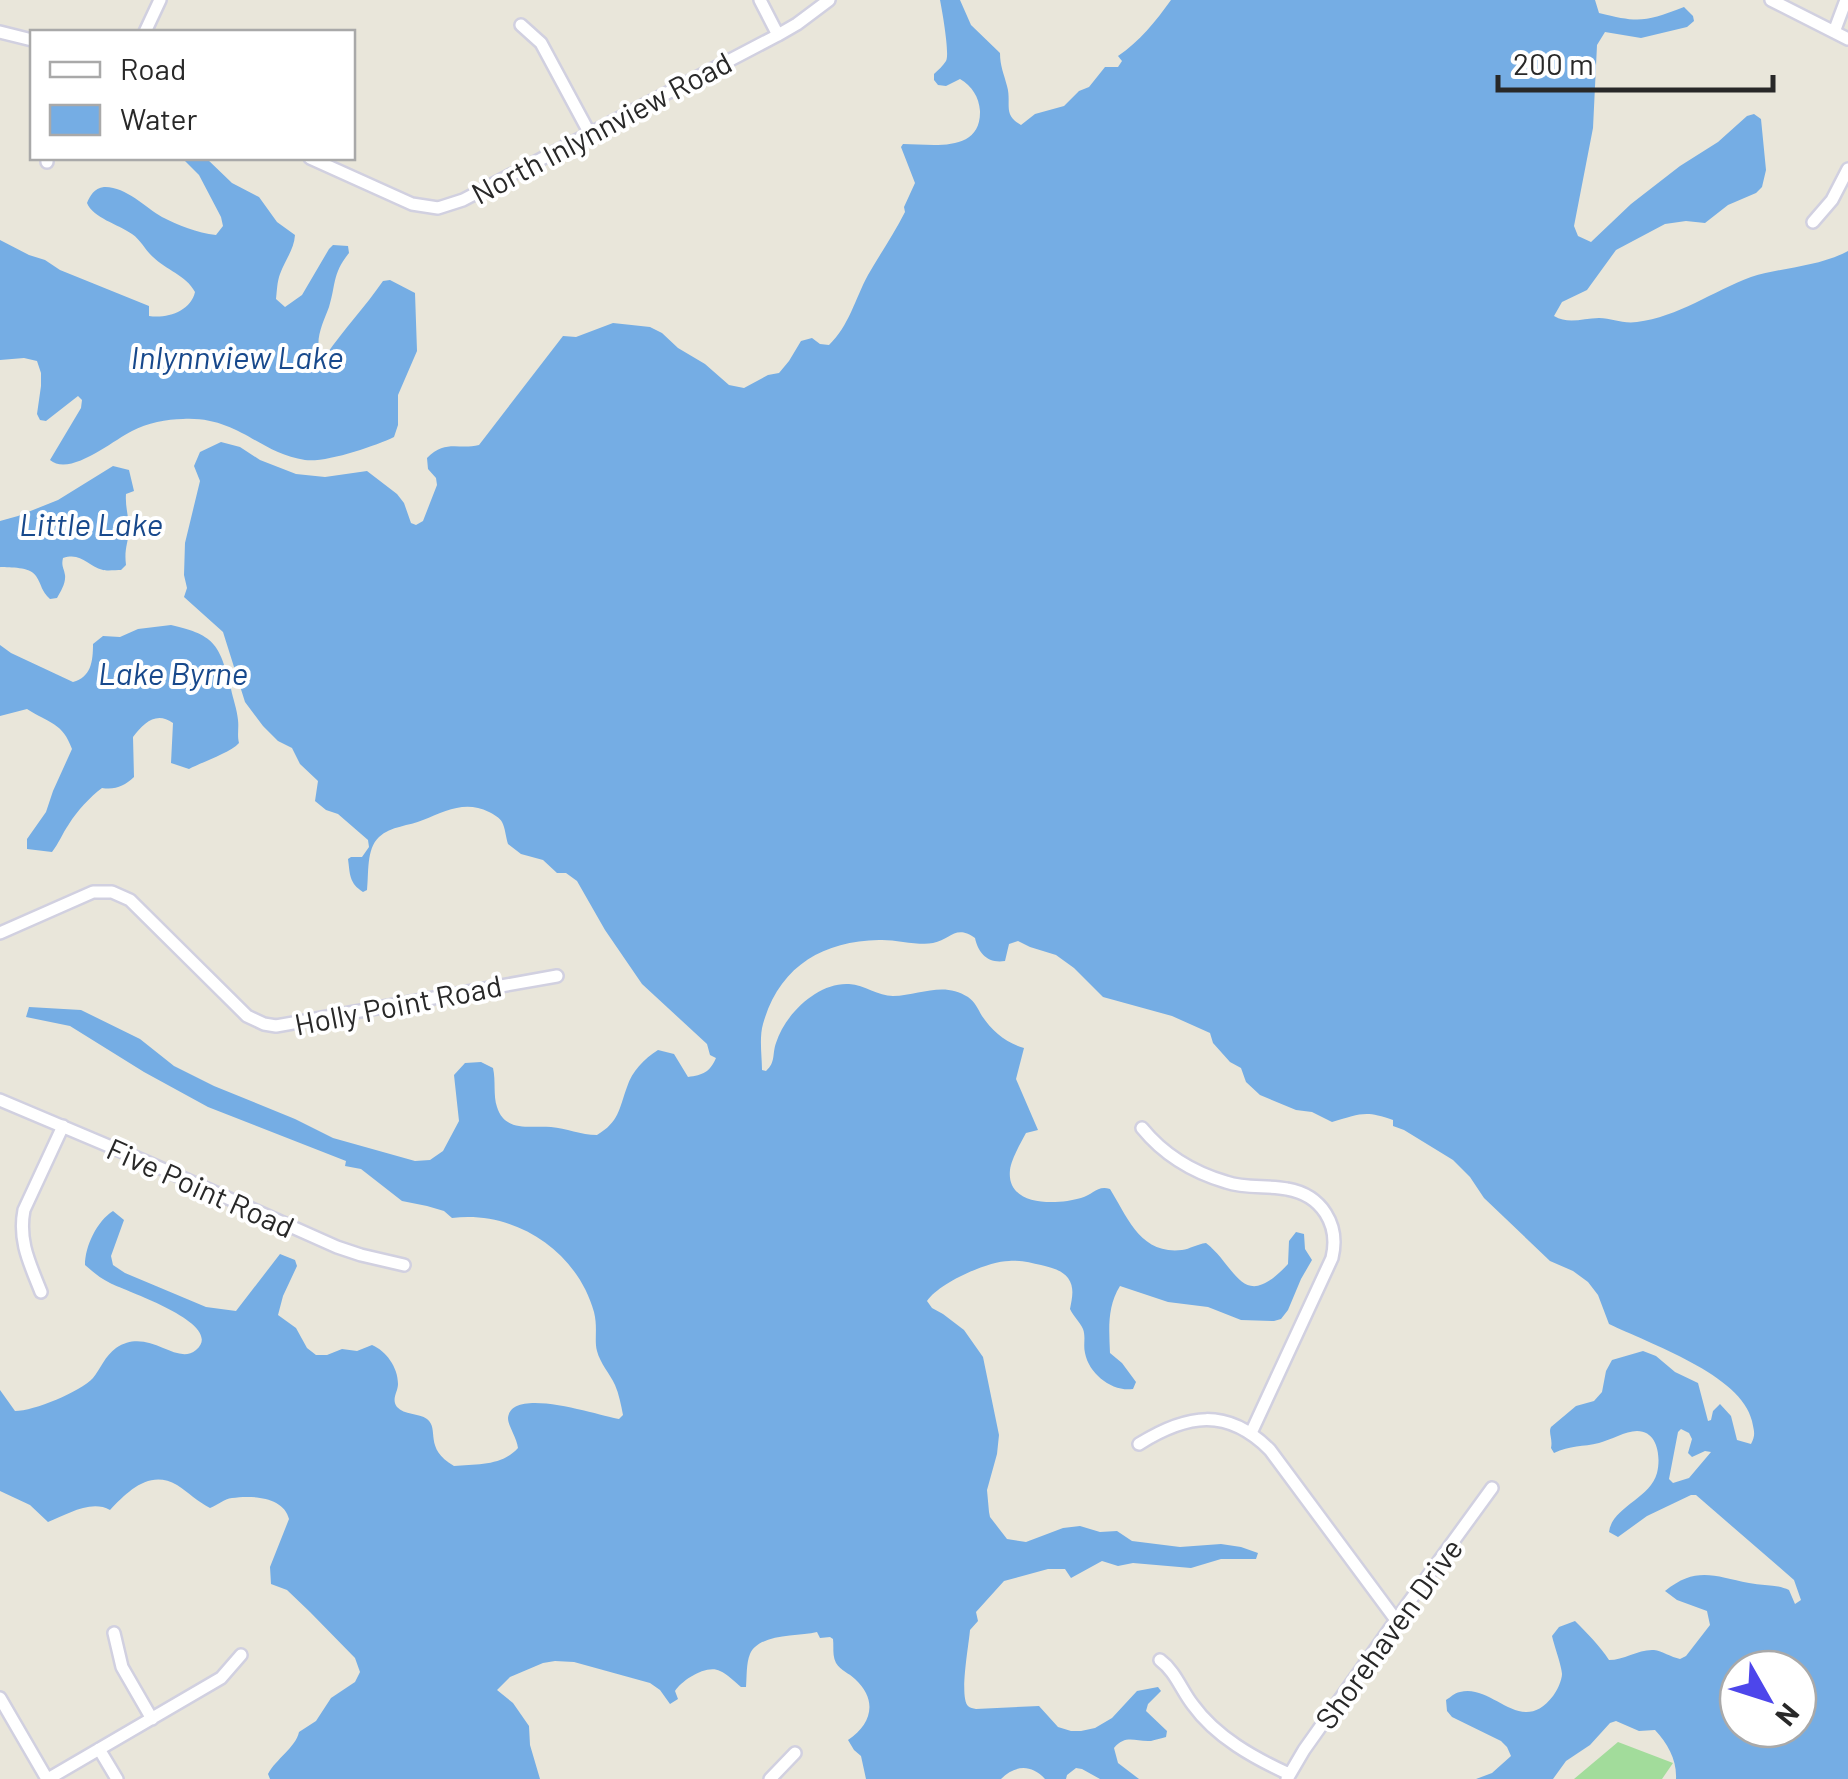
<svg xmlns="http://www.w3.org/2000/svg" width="1848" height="1779" font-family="Barlow,sans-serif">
<rect width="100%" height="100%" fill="#e9e6da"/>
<!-- green -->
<path fill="#a2dc9b" d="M1618,1742L1673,1763L1662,1779H1574Z"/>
<!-- water -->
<path fill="#75ade4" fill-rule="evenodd" d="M940,0H960L971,25L1000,53C1000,66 1004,74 1007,86C1012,103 1002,115 1021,125L1035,114L1064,106L1079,91L1089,87L1105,67H1118L1122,61L1118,56C1139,42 1156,21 1171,0H1595L1599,13C1639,23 1645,22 1684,7L1693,16L1694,21L1687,27L1641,38L1605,32L1597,45L1593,128L1574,226L1578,236L1591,242L1631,204L1680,166L1718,142L1747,116L1754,114L1761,119L1766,170L1762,187L1756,193L1728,205L1705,223L1686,221L1665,224L1616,250L1587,290L1562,302L1554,316C1569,325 1583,318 1599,318C1612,318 1622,324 1637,322C1678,317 1713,291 1751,277C1783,267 1818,267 1848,251V1779H1676C1677,1760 1668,1744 1655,1730L1639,1731L1616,1721L1610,1723L1590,1745L1566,1761L1553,1779H1476L1492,1773L1511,1756L1507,1747L1501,1741L1452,1717L1447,1711L1446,1700C1451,1697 1454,1693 1460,1692C1493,1683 1521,1738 1553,1696C1557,1691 1562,1680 1562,1674C1562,1667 1554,1645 1552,1636L1559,1627L1575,1621C1587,1633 1600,1646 1609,1660C1624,1660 1639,1649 1654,1650C1662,1651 1671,1657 1680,1659L1686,1656L1710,1625L1707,1611L1677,1600L1665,1591C1696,1566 1714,1576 1749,1583C1763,1586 1777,1584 1789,1590L1795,1604L1801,1600L1794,1580L1696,1495H1691L1647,1516L1618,1537L1609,1532C1612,1507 1650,1499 1657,1473C1661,1457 1658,1431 1637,1431C1625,1431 1611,1440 1599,1443C1583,1447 1570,1445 1554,1453L1551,1448C1553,1439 1548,1432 1551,1427L1576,1406L1594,1401L1602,1392L1606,1371L1612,1360L1643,1351L1656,1356L1675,1372L1698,1383L1708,1421L1711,1420L1713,1411L1720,1404L1731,1416L1737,1440L1751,1444C1756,1435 1754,1431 1752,1421C1742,1375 1648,1343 1609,1324L1598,1295L1588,1282L1573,1271L1550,1261L1484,1198L1470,1177L1453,1160L1404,1130L1393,1126V1120C1365,1110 1360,1114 1332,1122L1312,1112L1296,1110L1260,1095L1246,1082L1241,1068L1230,1062L1213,1043L1210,1033L1172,1016L1103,997L1074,968L1056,955L1030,947L1018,941L1009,944L1005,961C988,964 978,953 975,938C955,924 951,940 933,943C919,946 894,939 879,940C822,941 779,967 763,1024C759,1038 762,1056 762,1070L766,1071C776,1062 772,1054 776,1043C785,1014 818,982 849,984C865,985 878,996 893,996C920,995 944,981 968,997C975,1002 978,1009 982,1016C992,1031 1006,1043 1024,1048L1016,1079L1038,1130L1026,1133C1021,1142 1011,1160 1010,1170C1006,1207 1057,1205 1081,1198C1093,1195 1097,1185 1110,1189C1127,1216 1140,1255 1182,1250C1190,1249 1197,1244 1206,1243C1237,1267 1242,1314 1288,1264L1289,1241L1296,1232L1304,1234L1305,1249L1312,1260L1301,1279L1288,1310L1281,1319L1274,1321L1241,1320L1208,1307L1168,1302L1120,1286C1107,1307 1109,1329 1110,1353L1122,1363L1136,1382L1133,1389C1112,1392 1089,1374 1085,1353C1083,1345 1086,1337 1083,1329C1080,1322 1073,1316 1070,1309C1072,1298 1075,1288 1068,1278C1062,1270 1050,1267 1041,1265C1031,1263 1020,1260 1009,1261C988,1261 939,1283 927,1301L932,1308L943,1314L964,1330L983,1357L999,1435L997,1454L987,1490L989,1512L990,1517L1007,1539L1026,1542L1063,1528L1080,1526L1100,1532L1117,1531L1132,1541L1180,1547L1221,1544L1241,1547L1258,1553L1256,1559H1221L1191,1568L1133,1563L1118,1566L1102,1561L1071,1578L1065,1569H1048L1004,1581L976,1612L978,1621L970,1630C969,1644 959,1697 968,1706C970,1708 973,1708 976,1709L1039,1706L1058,1727L1071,1731H1081L1095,1728L1112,1718L1137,1691L1158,1687L1161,1691L1148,1704L1146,1711L1167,1731L1166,1737C1162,1738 1155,1740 1151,1741C1135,1742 1126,1734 1114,1748L1118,1763L1139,1779H1100L1082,1769L1076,1768L1067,1775L1066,1779H1045C1031,1764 1015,1765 1001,1779H866L861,1756L854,1750L848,1740C872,1724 878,1700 855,1679C849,1673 841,1671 836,1663C832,1655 834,1647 833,1639L830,1637L820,1638L817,1632C797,1637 759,1633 750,1654C746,1664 747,1676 746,1687H741C735,1682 727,1674 720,1671C707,1664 682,1680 675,1691L678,1699L670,1704L660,1690L650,1683L574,1662L555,1661L543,1663L510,1677L497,1690L513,1703L529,1726L530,1745L540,1779H270L268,1774C276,1759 296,1747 299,1732L316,1721L331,1698L355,1682L360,1672L355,1658L310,1612L287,1590L271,1584L270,1567L289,1519C284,1497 252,1495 232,1498C224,1499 218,1505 210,1508C198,1502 188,1492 177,1485C150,1469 128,1491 110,1510C91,1499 66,1515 48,1522L30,1505L0,1491V1390L15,1411C34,1411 80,1392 93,1378C101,1368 105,1356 116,1348C149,1326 176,1367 196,1350C227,1324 125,1291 110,1283C100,1278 93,1272 85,1265C85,1246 97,1221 113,1211L124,1220L111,1256L113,1265L125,1273L206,1307L236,1311L280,1254L295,1260L297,1266L283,1296L278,1315L296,1328L307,1348L316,1355H327L342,1349L357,1351L372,1345C386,1351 398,1367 398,1384C398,1392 391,1399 397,1407C404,1415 419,1413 427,1419C440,1429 423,1448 454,1466C477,1464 502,1466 518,1448C517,1438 508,1426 508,1418C511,1385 600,1416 619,1419L623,1415C621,1405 619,1394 615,1385C610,1374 600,1363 597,1351C594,1340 598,1328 594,1312C577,1251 515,1210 452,1218L444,1211L427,1206L402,1201L361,1169L345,1166L346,1161L208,1107L144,1072L70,1026L26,1017L29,1007L81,1010L140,1039L174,1066L214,1086L295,1119L333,1138L415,1161L430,1160L443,1151L459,1121L454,1075L465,1063L481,1062L493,1068C496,1081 493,1095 497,1107C505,1133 531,1125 551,1127C566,1128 581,1135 597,1135C619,1122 619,1109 627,1087C632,1071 644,1059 658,1050L674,1054L688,1077C703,1075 710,1072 716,1058L710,1055L707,1044L642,984L605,930L577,881L566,873H557L543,860L521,854L508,844C506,838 505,827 502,822C500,818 493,814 489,812C465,800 446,811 423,820C409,826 391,826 379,837C366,849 369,874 367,890L363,892C349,883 350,874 348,859L351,857H362L369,847L368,840L338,814L326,810L315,801L318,781L300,764L292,748L278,741L263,726L245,702L223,632L184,597L187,588L184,575L185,543L200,481L194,466L200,452L221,442L240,447L260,460L296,474L325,477L367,471L397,494L404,503L411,523L416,525L423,521L437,485L436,478L428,469L427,458C446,439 458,450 479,445L563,336L576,337L613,323L650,327L662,333L678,348L705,364L729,385L744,388L768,375L779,373L789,361L801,341L812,338L820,344L829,345C849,326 855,299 868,275C880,254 894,234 905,212L904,207L915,183L901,147L903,144C931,144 981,154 980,111C979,97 972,86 960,79L946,86L938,85L934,80V74C938,70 943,66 946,61C950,55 942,10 940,0ZM1681,1429L1689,1433L1692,1439L1688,1453L1692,1457L1705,1451L1711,1452L1689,1478L1673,1483L1669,1479L1678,1432ZM1798,1669V1729H1738V1669Z
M182,158H206L232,183L259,197L277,222L295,235C294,250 285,260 280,274C277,282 277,291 276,299L285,307L302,295L329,249L333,245L348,246L349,253C332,274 336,285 329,307C323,323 314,340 321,356L326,355C344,329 365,307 383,281L390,280L415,293L417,351L398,395V425L394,437C375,446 326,463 305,460C260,454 238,416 183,419C167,419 147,423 132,431C112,441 70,477 50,460L81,408L82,400L78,396L46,421L40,420L37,414L41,386V373L37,361L24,358L0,360V240L29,255L45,260L60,270L149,306V316C167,319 191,311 195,292C186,275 166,270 153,257C145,250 141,240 132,234C118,224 93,218 87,203C90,196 94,188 104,187C125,186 145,207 162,217C178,225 197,233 216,235L223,226L221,217L199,175Z
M113,466L129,470L134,491L126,494C125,507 129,517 129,530C128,544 124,549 126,565L121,570C117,570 107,571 103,570C87,566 82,552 63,558C61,566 64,568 65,575C66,583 61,591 57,598L50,599C41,591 42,585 36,576C29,566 11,568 0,567V521L18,516L58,500Z
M171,625C217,635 220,647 231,689C233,699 237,709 238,720C239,728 237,735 239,743C230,753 202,762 189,769L171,763L173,723C156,711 144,723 133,737L134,777C124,786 116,790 102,788C90,797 77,811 69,824C62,834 59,843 52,852L27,849V839L46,812L53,791L72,749C63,723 49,723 27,709L0,716V645L11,653L73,682C91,677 93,662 93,644L103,636L120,637L138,629Z"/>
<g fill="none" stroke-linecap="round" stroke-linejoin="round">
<!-- minor casing -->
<g stroke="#d1d0e0" stroke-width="16">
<path id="minor" d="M760,0L778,35
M1771,0L1848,39
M521,25L541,43L590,134
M0,32L32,40
M145,32L160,0
M1834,32L1846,0
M47,158V162
M310,158L412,204L438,208L463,200L778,35L797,24L829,0
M1813,222L1832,200L1848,169
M0,933L93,892H112L130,900L247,1016L264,1024L276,1026L557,976
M0,1100L149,1163L337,1247L361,1255L404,1265
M1142,1128C1164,1155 1192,1172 1226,1182C1246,1189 1267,1185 1287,1189C1322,1195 1340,1225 1332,1258L1251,1433
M41,1292C30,1264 18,1241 24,1210L63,1126
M1139,1444C1187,1414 1227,1407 1270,1450L1396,1620
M114,1633L122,1667L152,1719
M1160,1660C1176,1672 1181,1690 1193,1705C1216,1737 1254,1758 1289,1774
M0,1698L47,1779
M99,1749L117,1779
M48,1779L221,1678L241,1655
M770,1779L795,1753
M1287,1779L1304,1750L1396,1620L1492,1488"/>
</g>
<!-- minor -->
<use href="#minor" stroke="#fff" stroke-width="11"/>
</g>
<g text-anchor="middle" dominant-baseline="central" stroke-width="8" stroke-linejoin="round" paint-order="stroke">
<!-- street labels -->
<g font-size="30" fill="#282828" stroke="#fff">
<text transform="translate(601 127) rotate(-28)">North Inlynnview Road</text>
<text transform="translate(398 1004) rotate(-11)">Holly Point Road</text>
<text transform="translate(201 1187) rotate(24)">Five Point Road</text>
<text transform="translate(1388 1633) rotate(-54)">Shorehaven Drive</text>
</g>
<!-- water labels -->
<g font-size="32" font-style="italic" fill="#18498c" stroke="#fff">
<text x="237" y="356">Inlynnview Lake</text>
<text x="91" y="523">Little Lake</text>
<text x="173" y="672">Lake Byrne</text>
</g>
</g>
<!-- legend -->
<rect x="30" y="30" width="325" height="130" fill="#ffffff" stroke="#a9a9a9" stroke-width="2.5"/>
<rect x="50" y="62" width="50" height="15" fill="#ffffff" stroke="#a9a9a9" stroke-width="2.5"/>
<text x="120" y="80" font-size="30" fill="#282828">Road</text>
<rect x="50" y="105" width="50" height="30" fill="#75ade4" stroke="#a9a9a9" stroke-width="2.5"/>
<text x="120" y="130" font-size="30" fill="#282828">Water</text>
<!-- north arrow -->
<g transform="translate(1768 1699) rotate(129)"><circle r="48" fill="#ffffff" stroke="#a9a9a9" stroke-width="2.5"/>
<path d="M0-8L18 38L0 25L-18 38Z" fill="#4d46eb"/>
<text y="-15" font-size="28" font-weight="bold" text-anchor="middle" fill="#282828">N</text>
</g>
<!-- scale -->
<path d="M1498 75v15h275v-15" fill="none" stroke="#282828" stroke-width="5"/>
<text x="1513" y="75" font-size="30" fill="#282828" stroke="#ffffff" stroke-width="8" paint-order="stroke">200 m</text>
</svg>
